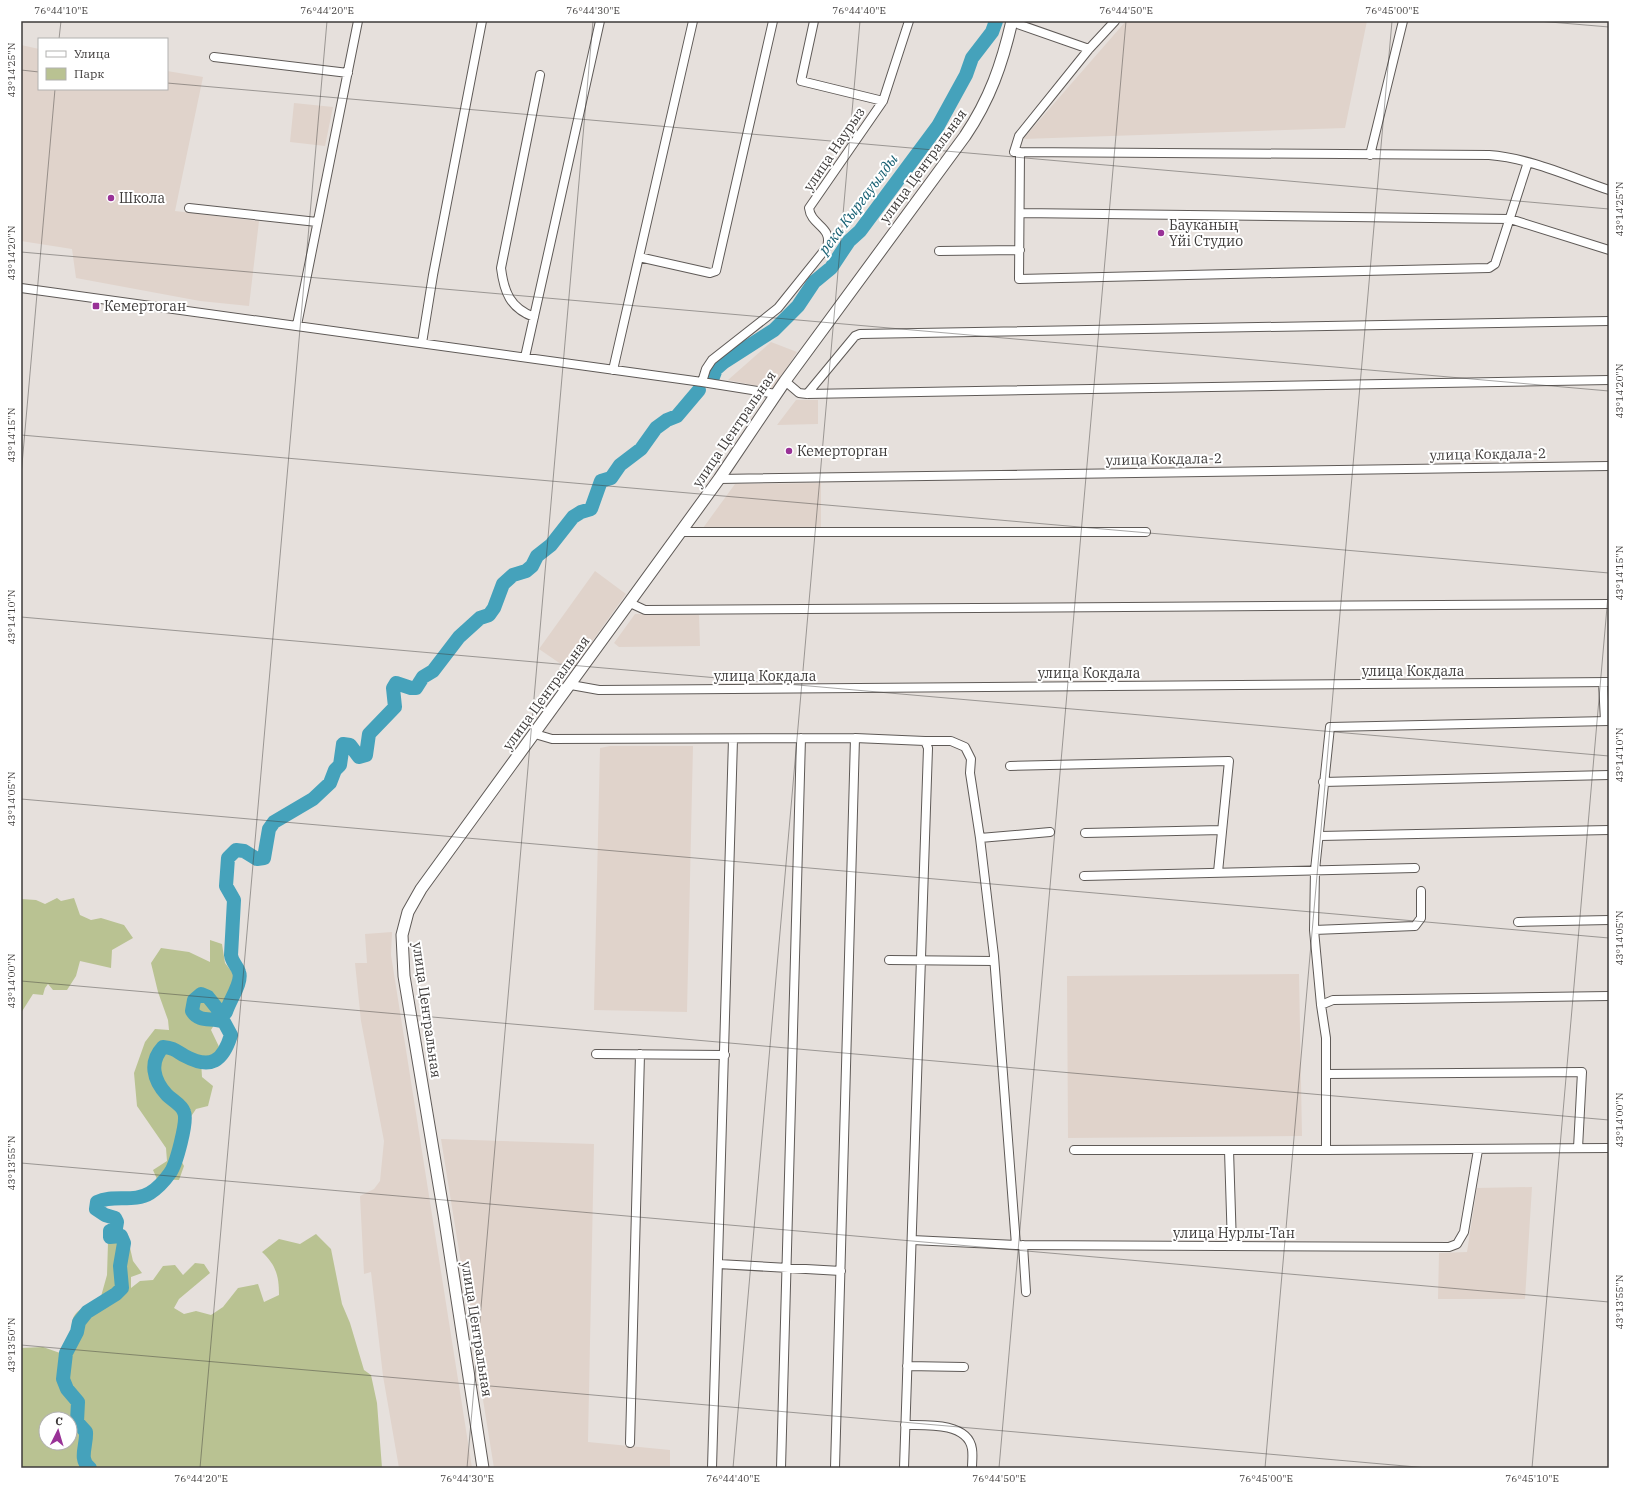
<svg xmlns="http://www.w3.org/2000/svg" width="1630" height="1489" font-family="'IBM Plex Serif',serif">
<rect width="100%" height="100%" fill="#e6e0dc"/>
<!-- built -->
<path fill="#e0d3cb" d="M1126,21H1367L1345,128L1023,139Z
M21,45L39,49V89H167V71L203,77L175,211L259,221L249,306L200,301L76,278L72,249L21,241Z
M294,103L333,107L325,146L290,142Z
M771,342L797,352L773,389L728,380Z
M796,400H818V424L777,425Z
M821,483V528H703L735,484Z
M595,571L626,594L571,671L539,649Z
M635,614L699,615L700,646L619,647L614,643Z
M610,746H693L687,1012L594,1010L600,748Z
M392,932L391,955L472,1468H399L383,1376L371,1272L364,1274L360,1196L374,1189L380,1181L384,1141L361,1021L355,963H367L365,934Z
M1299,974L1302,1136L1068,1138L1067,976Z
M441,1139L594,1144L588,1442L670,1450V1468H494Z
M1532,1187L1525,1299H1438L1439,1253L1467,1252L1477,1188Z"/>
<!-- green -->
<path fill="#b9c292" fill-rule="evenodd" d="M57,898L61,901L74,898L80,915L91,920L101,918L124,925L133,938L112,950L111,968L80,961L76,976L67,990H53L48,984L45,988L43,995L33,994L21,1013V899L36,900L45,904Z
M210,940L222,944L225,963L235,976L232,996L211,1030L222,1053L201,1061L202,1077L213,1086L208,1106L196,1109L186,1124L184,1145L179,1157L184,1166L179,1180L157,1179L153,1170L167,1161L166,1148L137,1106L134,1073L145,1042L155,1029L169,1030L168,1020L158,992L151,963L161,948L189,952L210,962Z
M316,1234L331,1249L342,1304L350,1323L364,1370L371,1375L377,1403L382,1468H21V1348L43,1347L60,1353L72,1339C70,1311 76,1311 100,1300L107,1275L108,1243L128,1239L133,1261L142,1273L131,1277V1288L140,1281L153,1280L163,1266L175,1265L183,1275L195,1263L204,1264L210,1273L179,1299L174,1308L184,1314L196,1311L211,1315L223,1307L238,1288L258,1284L264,1302L279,1295C279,1276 276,1265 262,1252L279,1239L300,1244ZM46,1419H70V1443H46Z"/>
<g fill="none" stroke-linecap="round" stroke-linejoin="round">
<!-- river -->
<path stroke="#45a2bb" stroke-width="14" d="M713,377L716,369L724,362L774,330L798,306L814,282L831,268L849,241L860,231L938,126L966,75L972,58L992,32L996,21
M90,1468C78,1460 87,1445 86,1432L77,1422L78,1402L67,1389L63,1379L66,1353L77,1332L79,1322L87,1312L116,1294L122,1288L120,1266L124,1243L121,1236L110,1237V1231L116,1228L117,1222L115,1218L105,1215L96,1209L97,1202C113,1194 134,1203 150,1193C158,1188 165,1180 170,1173C176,1165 188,1121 184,1112C182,1105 172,1100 167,1095C153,1080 149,1062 163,1047C175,1048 176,1051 185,1056C211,1070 223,1061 231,1035L224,1022C212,1017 199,1023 192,1011L194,1000L201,994L208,997L220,1012H226C229,1001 243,982 239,972C237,965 232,963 231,955L234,900L226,886L228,858L236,850L244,851L257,859L264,858L269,829L274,822L313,799L330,783L335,770L340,765L343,744L350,745L359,757L366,755L369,734L395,707L393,688L396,683L411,688H416L423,677L433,671L459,637L480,618L489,615L494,608L503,584L513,575L526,571L532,566L537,556L551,545L573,517L581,512L591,509L601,481L611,478L620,465L641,449L656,428L667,420L677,416L699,390"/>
<!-- street casing -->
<g stroke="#5f5a57" stroke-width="10">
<path id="street" d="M814,21L801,81L883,101
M1115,21L1089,49L1019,136L1014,152L1489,155C1530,158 1570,177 1609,190
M1012,22L1089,49
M214,57L348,73
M1020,152L1019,279L1489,268L1495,264L1528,162
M1370,155L1403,21
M189,208L317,222
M1020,213L1510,219L1609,250
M939,251L1020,250
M639,257L710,273L716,271L773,21
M21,288L702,382L776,394
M534,317C510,308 504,292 501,268L540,75
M297,325L358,21
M422,343L433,275L482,21
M525,357L600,21
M613,370L693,21
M785,381L799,393L807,394L1609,380
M702,382L706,369L712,360L778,308L827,247C833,226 811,226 809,208L883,101L909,21
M807,394L855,336L860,334L1609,321
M719,479L1609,466
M680,532H1146
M630,603L645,610L1609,604
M1603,682L1605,721
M571,685L599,690L1609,682
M535,734L552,739L855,738L925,741L928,748L904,1468
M925,741H951L965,747L971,759L970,773L980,838L994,956L1016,1245
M1010,766L1229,761L1218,872
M1323,782L1609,775
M1085,833L1222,830
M1320,836L1609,830
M980,838L1050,832
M1084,876L1415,868
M1518,922L1609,920
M1314,930L1415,926L1421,918V891
M889,960L994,961
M1321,1005L1333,1000L1609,996
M596,1054L725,1055
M1326,1074L1582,1072L1578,1148
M1074,1150H1326L1609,1148
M1229,1150L1232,1246
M1326,1150V1038L1321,1005L1314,930L1315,870L1330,727L1609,721
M912,1240L1016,1245L1449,1247L1457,1244L1464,1232L1478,1150
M1023,1245L1026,1292
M718,1264L841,1271
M907,1366L964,1367
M905,1425C925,1425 968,1422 972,1449C973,1455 972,1462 972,1468
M630,1443L640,1054
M712,1468L733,739
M781,1468L801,738
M835,1468L855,738"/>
</g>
<!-- secondary casing -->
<g stroke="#5f5a57" stroke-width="13">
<path id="secondary" d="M483,1468L444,1215L404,976L402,935L408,912L421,889L719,479L785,381L965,136C990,99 1002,64 1012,21"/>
</g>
<!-- street -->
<use href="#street" stroke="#fff" stroke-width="8"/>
<!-- secondary -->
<use href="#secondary" stroke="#fff" stroke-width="11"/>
</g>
<!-- ticks -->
<path fill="none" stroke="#3e3b3a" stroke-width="1" stroke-opacity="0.45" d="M1538,21L1609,27M59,39L61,21M21,70L39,72M167,83L1609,209M21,252L1609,391M21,435L1609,573M21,476L55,89M21,617L1609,756M21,799L1609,938M21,981L1609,1120M21,1163L1609,1302M21,1345L1428,1468M200,1468L327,21M467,1468L593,21M733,1468L860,21M999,1468L1126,21M1265,1468L1392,21M1532,1468L1609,584"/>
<!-- markers -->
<g fill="#993297" stroke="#fff" stroke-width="1.5">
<circle cx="111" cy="198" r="4"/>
<circle cx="1161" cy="233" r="4"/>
<rect x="92" y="302" width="8" height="8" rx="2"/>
<circle cx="789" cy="451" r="4"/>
</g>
<g text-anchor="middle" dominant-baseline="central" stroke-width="4" stroke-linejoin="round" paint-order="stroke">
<!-- street labels -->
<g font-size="14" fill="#3e3b3a" stroke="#fff">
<text transform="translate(834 149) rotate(-56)">улица Наурыз</text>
<text transform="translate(923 166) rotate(-54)">улица Центральная</text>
<text transform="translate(734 429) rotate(-56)">улица Центральная</text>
<text transform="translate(1488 454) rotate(-1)">улица Кокдала-2</text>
<text transform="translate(1164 459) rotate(-1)">улица Кокдала-2</text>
<text x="1413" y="671">улица Кокдала</text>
<text x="1089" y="673">улица Кокдала</text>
<text x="765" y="676">улица Кокдала</text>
<text transform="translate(546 693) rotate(-54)">улица Центральная</text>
<text transform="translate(427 1010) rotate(82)">улица Центральная</text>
<text x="1234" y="1233">улица Нурлы-Тан</text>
<text transform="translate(477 1329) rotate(81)">улица Центральная</text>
</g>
<!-- poi labels -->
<g font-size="14" fill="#3e3b3a" stroke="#fff" text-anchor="start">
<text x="119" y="198">Школа</text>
<text x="1169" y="225">Бауканың<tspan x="1169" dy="16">Үйі Студио</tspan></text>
<text x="104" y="306">Кемертоган</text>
<text x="797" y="451">Кемерторган</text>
</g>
<!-- water labels -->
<g font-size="15" font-style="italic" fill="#176073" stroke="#fff">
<text transform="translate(858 204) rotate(-53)">река Кыргауылды</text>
</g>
</g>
<!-- border -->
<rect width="1630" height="1489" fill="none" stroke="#ffffff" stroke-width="44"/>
<!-- legend -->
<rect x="38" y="38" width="130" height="52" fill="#ffffff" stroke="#b2b1b0"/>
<rect x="46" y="51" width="20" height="6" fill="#ffffff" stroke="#b2b1b0"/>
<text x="74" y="58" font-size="12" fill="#3e3b3a">Улица</text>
<rect x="46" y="68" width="20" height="12" fill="#b9c292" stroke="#b2b1b0"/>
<text x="74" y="78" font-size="12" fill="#3e3b3a">Парк</text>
<!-- north arrow -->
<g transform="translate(58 1431) rotate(5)"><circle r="19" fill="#ffffff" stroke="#b2b1b0"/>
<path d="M0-3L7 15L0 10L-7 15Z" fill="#993297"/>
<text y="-6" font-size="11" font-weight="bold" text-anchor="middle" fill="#3e3b3a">С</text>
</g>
<rect x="22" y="22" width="1586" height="1445" fill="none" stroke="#3e3b3a" stroke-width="1.5"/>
<g font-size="10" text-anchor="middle" fill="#3e3b3a">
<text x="61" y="14">76°44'10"E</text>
<text x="327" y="14">76°44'20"E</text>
<text x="593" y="14">76°44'30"E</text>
<text x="859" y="14">76°44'40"E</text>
<text x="1126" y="14">76°44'50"E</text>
<text x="1392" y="14">76°45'00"E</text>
<text transform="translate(11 70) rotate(-90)" y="4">43°14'25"N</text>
<text transform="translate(1619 209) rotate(-90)" y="4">43°14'25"N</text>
<text transform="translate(11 253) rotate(-90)" y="4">43°14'20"N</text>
<text transform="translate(1619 391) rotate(-90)" y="4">43°14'20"N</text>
<text transform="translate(11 435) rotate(-90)" y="4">43°14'15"N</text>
<text transform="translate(1619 573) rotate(-90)" y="4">43°14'15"N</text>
<text transform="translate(11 617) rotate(-90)" y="4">43°14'10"N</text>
<text transform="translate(1619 755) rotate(-90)" y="4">43°14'10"N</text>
<text transform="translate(11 799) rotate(-90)" y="4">43°14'05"N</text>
<text transform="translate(1619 938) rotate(-90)" y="4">43°14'05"N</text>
<text transform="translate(11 981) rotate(-90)" y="4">43°14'00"N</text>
<text transform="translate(1619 1120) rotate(-90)" y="4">43°14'00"N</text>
<text transform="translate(11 1163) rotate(-90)" y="4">43°13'55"N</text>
<text transform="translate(1619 1302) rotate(-90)" y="4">43°13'55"N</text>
<text transform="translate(11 1345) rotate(-90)" y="4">43°13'50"N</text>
<text x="201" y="1482">76°44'20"E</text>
<text x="467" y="1482">76°44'30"E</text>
<text x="733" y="1482">76°44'40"E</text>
<text x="999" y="1482">76°44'50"E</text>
<text x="1266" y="1482">76°45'00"E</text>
<text x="1532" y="1482">76°45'10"E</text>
</g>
</svg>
